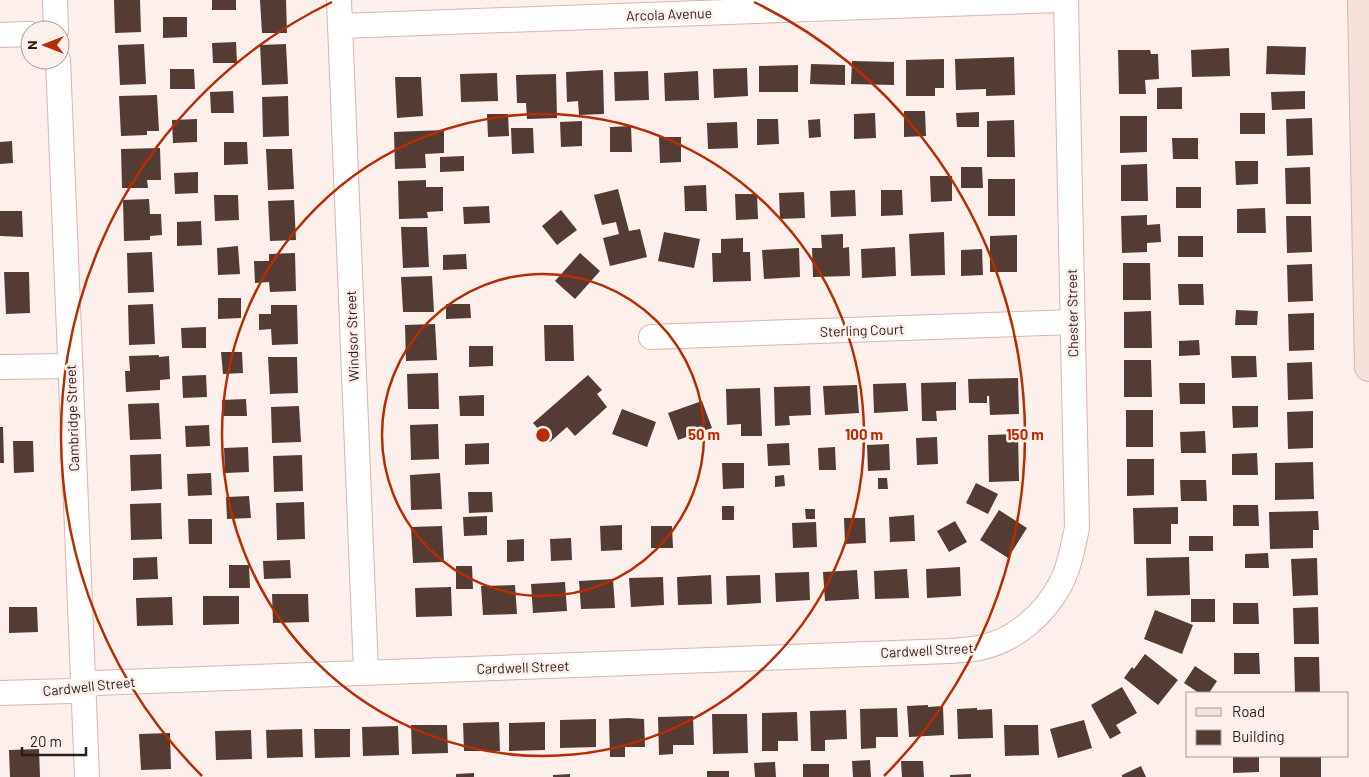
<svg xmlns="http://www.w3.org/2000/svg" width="1369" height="777" font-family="Barlow,sans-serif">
<rect width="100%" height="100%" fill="#fdf0ec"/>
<!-- building -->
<path fill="#543b34" d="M114,0H140L141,32L115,33Z
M212,0H236V10H212Z
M260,0H286L287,33H262Z
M163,17H187V37L163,38Z
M236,42L237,63H213L212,43Z
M144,44L146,84L120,85L118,45Z
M286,44L288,84L262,85L260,45Z
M1267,46L1306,47L1305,75L1266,74Z
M1229,48L1230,76L1192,77L1191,50Z
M1118,50H1150L1151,54H1158L1159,79L1145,80L1146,94H1119Z
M1014,57L1015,95L986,96V89L956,90L955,59Z
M944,59V88H935V96H906V60Z
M852,61L894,62V85L851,84Z
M811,64L845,65V85L810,84Z
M798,65V92H759V66Z
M747,68L748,96L714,98L713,69Z
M170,69H194L195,89H170Z
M603,70L604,114L579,115L578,101L567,102L566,72Z
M648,71L649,100L615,101L614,72Z
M698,71L699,100L665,101L664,73Z
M497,73L498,101L461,102L460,74Z
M556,74L557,118L527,119L526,103H517L516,75Z
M395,77H421L423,116L397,118Z
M1182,87V109H1157V88Z
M233,91L234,113H211L210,92Z
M1305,91V109L1272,110L1271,92Z
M157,95L159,131H147V135L121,136L119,96Z
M288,96L289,136L263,137L262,97Z
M904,111H925L926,136L904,137Z
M979,112V127H957L956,113Z
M875,113L876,138L854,139V114Z
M1240,113H1265V134H1240Z
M487,114H508L509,136L488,137Z
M1120,116H1147V152L1120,153Z
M1312,118L1313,155L1287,156L1286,119Z
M197,119V142L173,143L172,120Z
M757,119H778L779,144L757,145Z
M820,119L821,137L809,138L808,120Z
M1014,120L1015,157H987V121Z
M582,121V146L561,147L560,122Z
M737,122L738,148L708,149L707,123Z
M631,126L632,152H610V127Z
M511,128H533L534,153L512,154Z
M444,130V153L425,154L426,168L395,169L394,132Z
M659,137H681V162L660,163Z
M1172,138H1198V159H1173Z
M12,141L13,163L0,164V142Z
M224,142H247L248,164L224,165Z
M160,148L161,180H147L148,188H122L121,149Z
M266,149H292L294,189L268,190Z
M464,156V171L440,172V157Z
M1235,161H1258V184L1236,185Z
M1147,164L1148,201H1121V165Z
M961,167H982L983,188H961Z
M1310,167L1311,204H1286L1285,168Z
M198,172V193L175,194L174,173Z
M930,176H952V201L931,202Z
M988,179H1015V216H988Z
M426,180V187H443V211L427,212L428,218L399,219L398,181Z
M706,185L707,211H685L684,186Z
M1176,187H1201V208H1176Z
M618,189L629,231L640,229L647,257L610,266L603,238L619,234L616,222L602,225L594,195Z
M855,190L856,216L831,217L830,191Z
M881,190H902L903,215L881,216Z
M804,192L805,218L780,219L779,193Z
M735,194H757L758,219L736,220Z
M214,195H238L239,220L215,221Z
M149,199L150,214H161L162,235L150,236V240L124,241L123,200Z
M294,200L296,240L270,241L268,201Z
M489,206L490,223L464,224L463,207Z
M1265,208L1266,233H1237V209Z
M561,210L577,230L557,245L542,226Z
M0,211H22L23,237L0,236Z
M1147,215V225L1160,224L1161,242L1147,243V252L1122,253L1121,216Z
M1286,216H1311L1312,252L1287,253Z
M201,221L202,245L177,246V222Z
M401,227H427L429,267L403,268Z
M664,232L700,239L694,268L658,261Z
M944,232L945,275L911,276L909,234Z
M843,234V248L849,247L850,276L813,277L812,248H822L821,235Z
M1017,235V272H990V236Z
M1178,236H1203V257H1178Z
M743,238V252H750L751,281L713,282L712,253H721V239Z
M238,246L240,274L218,275L217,248Z
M895,247L896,276L862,278L861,249Z
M799,248L800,277L764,279L762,250Z
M982,249L983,275L961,276V250Z
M152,252L154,292L128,293L127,253Z
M295,253L296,291L270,292L269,282L255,283L254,261H269V254Z
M580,253L600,271L575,299L555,281Z
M466,254L467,269L443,270V255Z
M1123,263H1150L1151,300H1123Z
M1312,264L1313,301L1288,302L1287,265Z
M4,272H29L30,313L6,314Z
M432,276L434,312H403L401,277Z
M1178,284H1203L1204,305H1179Z
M218,298H241V318L218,319Z
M153,304L155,344L129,345L128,305Z
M446,304H470L471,318L446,319Z
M271,305H297L298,344L272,345L271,329L259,330V314H271Z
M1236,310L1258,311L1257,325H1235Z
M1151,311L1152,348H1124V312Z
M1314,313V350L1289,351L1288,314Z
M435,324L437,360L406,361L405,325Z
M544,325H573L574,361H545Z
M206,327V348H182L181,328Z
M1199,340L1200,355L1179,356V341Z
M469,346H493V366L469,367Z
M221,352H242L243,373L223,374Z
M159,355V357L169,356L170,379L160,380V390L126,392L125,371H130L129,356Z
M1231,356H1256L1257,377L1232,378Z
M268,357H297L298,393L270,394Z
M1124,360H1151L1152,397H1124Z
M1312,362L1313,399L1288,400L1287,363Z
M438,373L439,409H408L407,374Z
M206,375L207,397L183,398L182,376Z
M588,375L602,390L597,394L607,407L575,436L567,427L550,442L533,423Z
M1018,378L1019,414L990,415L989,396H987V403H969L968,379Z
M956,382V410L936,411L937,421H922L921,383Z
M906,383L908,411L874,413L873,384Z
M1179,383H1205V404H1180Z
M857,385L859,413L825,415L823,386Z
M810,386L811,415L789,416L790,425L775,426L774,387Z
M760,388L762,436H741V424L727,425L726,389Z
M484,395V416H460L459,396Z
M246,399L247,416H222V400Z
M702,401L712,428L678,440L668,413Z
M159,403L161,439L130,440L128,404Z
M299,406L301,442L272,443L271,407Z
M1232,406H1258V427L1233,428Z
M622,409L656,422L647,447L612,434Z
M1126,410H1153V447H1126Z
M1313,411V448L1288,449L1287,412Z
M438,424L439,459L411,460L410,425Z
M209,425L210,446L186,447L185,426Z
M0,427H3L4,463H0Z
M1205,431L1206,453H1181L1180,432Z
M1018,434L1019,481L989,482L988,435Z
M937,437L938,464L917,465L916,438Z
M13,441H33L34,472L14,473Z
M489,443V464L465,465V444Z
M789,443L790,465L768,466L767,444Z
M889,444L890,470L868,471L867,445Z
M248,447L249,472L225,473L224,448Z
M835,447L836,470H819L818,448Z
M1257,453L1258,475H1232V454Z
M161,454L162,489L131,491L130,455Z
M302,455L303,491L274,492L273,456Z
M1127,459H1154V495L1127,496Z
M1313,462L1314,499L1275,500V463Z
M722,463H744V488L723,489Z
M211,473L212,495L188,496L187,474Z
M440,473L442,509L411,510L410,475Z
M784,475L785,486L775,487V476Z
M878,478H887L888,489H878Z
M1180,480H1206L1207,501H1181Z
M976,483L998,494L988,514L966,503Z
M468,492H492L493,512L469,513Z
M249,496L251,518L227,519L226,497Z
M304,502L305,539L277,540L276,503Z
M161,503L162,539L131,540L130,504Z
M1233,505H1258L1259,526H1233Z
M722,506H734V520H722Z
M1178,507V524H1171V544H1134L1133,508Z
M805,509H815V519H806Z
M999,510L1027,528L1008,558L980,540Z
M1318,511L1319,530H1313V548L1270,549L1269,512Z
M914,515L915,541L890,542L889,517Z
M487,516V535L464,536L463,517Z
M844,518H865L866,543L845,544Z
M188,519H212V544H189Z
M955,521L967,542L949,552L937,531Z
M816,522L817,547L793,548L792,523Z
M622,525V550L601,551L600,526Z
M442,526L444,562L413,563L411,527Z
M651,526H672L673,548H651Z
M1189,536H1213V551H1189Z
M571,538L572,560L551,561L550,539Z
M524,539V561L507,562V540Z
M1268,553L1269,568H1245V554Z
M157,557L158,579L133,580V558Z
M1189,557L1190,595L1147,596L1146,558Z
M1317,558L1318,595L1293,596L1291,559Z
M290,560L291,578L264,579L263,561Z
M229,565H249L250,588H229Z
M456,566H472L473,589H456Z
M960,567L961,596L927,598L926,569Z
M907,569L909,598L875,599L874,571Z
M857,570L859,599L825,601L823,572Z
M809,572L810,600L776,602L775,573Z
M711,575L712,604L678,605L677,577Z
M760,575L761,603L727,605L726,576Z
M663,577L664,605L631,607L629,578Z
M613,579L615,608L581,609L579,581Z
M565,582L567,611L533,613L531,584Z
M515,585L517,614L483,615L481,586Z
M451,587L452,616L416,617L415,588Z
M272,594H308L309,622L273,623Z
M203,596H239V624L203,625Z
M172,597L173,625L137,626L136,598Z
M1191,599H1215V622H1191Z
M1233,603H1258L1259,624H1233Z
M9,607H37L38,632L9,633Z
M1318,607L1319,644H1294L1293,608Z
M1155,610L1193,625L1182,654L1144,639Z
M1234,653H1259L1260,674H1234Z
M1145,654L1178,680L1158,705L1124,678L1132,667L1134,669Z
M1294,657H1319L1320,693H1295Z
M1195,666L1217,681L1209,693H1199L1184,683Z
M1122,687L1137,713L1116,725L1121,733L1110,739L1091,705Z
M928,705V707L943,706L944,735L909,737L907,706Z
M897,708L898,737H876V748L861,749L860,709Z
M977,708V710L992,709L993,738L958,739L957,709Z
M846,710L847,739L825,740V751H811L810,711Z
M797,712L798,741H778V751H762V713Z
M712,714H747L748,753L713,754Z
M693,716L694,745H673V754L659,755L658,717Z
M628,718L644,719L645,747H625V757H610L609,719Z
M596,719V747L560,748V720Z
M1084,720L1092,748L1058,758L1050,729Z
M499,722L500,751H464L463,723Z
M545,722V750L509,751V723Z
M411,725H447L448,753L412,754Z
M1004,725H1038L1039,755L1005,756Z
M398,726L399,755L363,756L362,727Z
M302,729L303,757L267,758L266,730Z
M314,729H350V757L315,758Z
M251,730L252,759L216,760L215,731Z
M170,733L171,769L141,770L139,734Z
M39,749L40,777H10L9,750Z
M1233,756H1259V772L1233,773Z
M1280,756H1321V777H1280Z
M870,760L871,777H853L852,761Z
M901,761H923L924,777H902Z
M775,762L776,777H755L754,763Z
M803,764H829V777H803Z
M1141,766L1146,777H1122V775Z
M707,771H729V777H707Z
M474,773V777H456V774Z
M570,774V777H553V775Z
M971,774V777H950V775Z"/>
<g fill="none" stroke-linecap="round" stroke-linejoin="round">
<!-- street casing -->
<g stroke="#d6b6ae" stroke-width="26">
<path id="street" d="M55,0L56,30
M339,0L366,672
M340,26L1058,0
M0,35L30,34
M58,60L87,777
M651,337L1073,322
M0,367L70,366
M0,693L70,691L96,683L949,651C959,650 970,650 979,648C1015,641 1045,614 1061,583C1070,566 1073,546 1077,528L1066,0"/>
</g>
<!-- secondary casing -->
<g stroke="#d6b6ae" stroke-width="30">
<path id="secondary" d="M1362,0L1369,367"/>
</g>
<!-- street -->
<use href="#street" stroke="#fff" stroke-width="24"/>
<!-- secondary -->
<use href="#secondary" stroke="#f6e1db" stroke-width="28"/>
</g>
<!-- distance rings -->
<g fill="none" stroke="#b72d01" stroke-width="2.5">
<circle cx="543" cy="435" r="161"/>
<circle cx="543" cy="435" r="321"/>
<path d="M202 776A482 482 0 0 1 332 2M754 2A482 482 0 0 1 884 776"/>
</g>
<g text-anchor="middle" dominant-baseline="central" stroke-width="5" stroke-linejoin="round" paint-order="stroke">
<!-- street labels -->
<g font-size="14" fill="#291e1b" stroke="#fdf0ec">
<text transform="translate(669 14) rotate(-2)">Arcola Avenue</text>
<text transform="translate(1072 313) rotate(-91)">Chester Street</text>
<text transform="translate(862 330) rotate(-2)">Sterling Court</text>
<text transform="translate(352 336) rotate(-92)">Windsor Street</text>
<text transform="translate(72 418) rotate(-92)">Cambridge Street</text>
<text transform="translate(927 650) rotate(-3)">Cardwell Street</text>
<text transform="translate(523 667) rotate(-2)">Cardwell Street</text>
<text transform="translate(89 686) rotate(-6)">Cardwell Street</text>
</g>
</g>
<circle cx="543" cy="435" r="8" fill="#b72d01" stroke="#fdf0ec" stroke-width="2.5"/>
<g font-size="15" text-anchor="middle" font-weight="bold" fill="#b72d01" stroke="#fdf0ec" stroke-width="5" stroke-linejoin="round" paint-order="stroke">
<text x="704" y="440">50 m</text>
<text x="864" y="440">100 m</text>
<text x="1025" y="440">150 m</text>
</g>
<!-- legend -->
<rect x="1186" y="692" width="162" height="65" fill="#fdf0ec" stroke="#a89c98"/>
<rect x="1196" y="708" width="25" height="8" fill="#f6e1db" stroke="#a89c98"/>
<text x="1232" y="717" font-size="15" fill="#291e1b">Road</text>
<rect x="1196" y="730" width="25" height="15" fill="#543b34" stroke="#a89c98"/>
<text x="1232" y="742" font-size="15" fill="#291e1b">Building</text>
<!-- north arrow -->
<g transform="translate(45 45) rotate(270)"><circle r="24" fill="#fdf0ec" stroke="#a89c98"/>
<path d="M0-4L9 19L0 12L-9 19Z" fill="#b72d01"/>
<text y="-8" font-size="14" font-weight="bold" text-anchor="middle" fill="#291e1b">N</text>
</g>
<!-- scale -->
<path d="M22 747v8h64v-8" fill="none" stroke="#291e1b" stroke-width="2.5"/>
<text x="30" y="747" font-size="15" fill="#291e1b" stroke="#fdf0ec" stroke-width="4" paint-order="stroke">20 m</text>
</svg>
